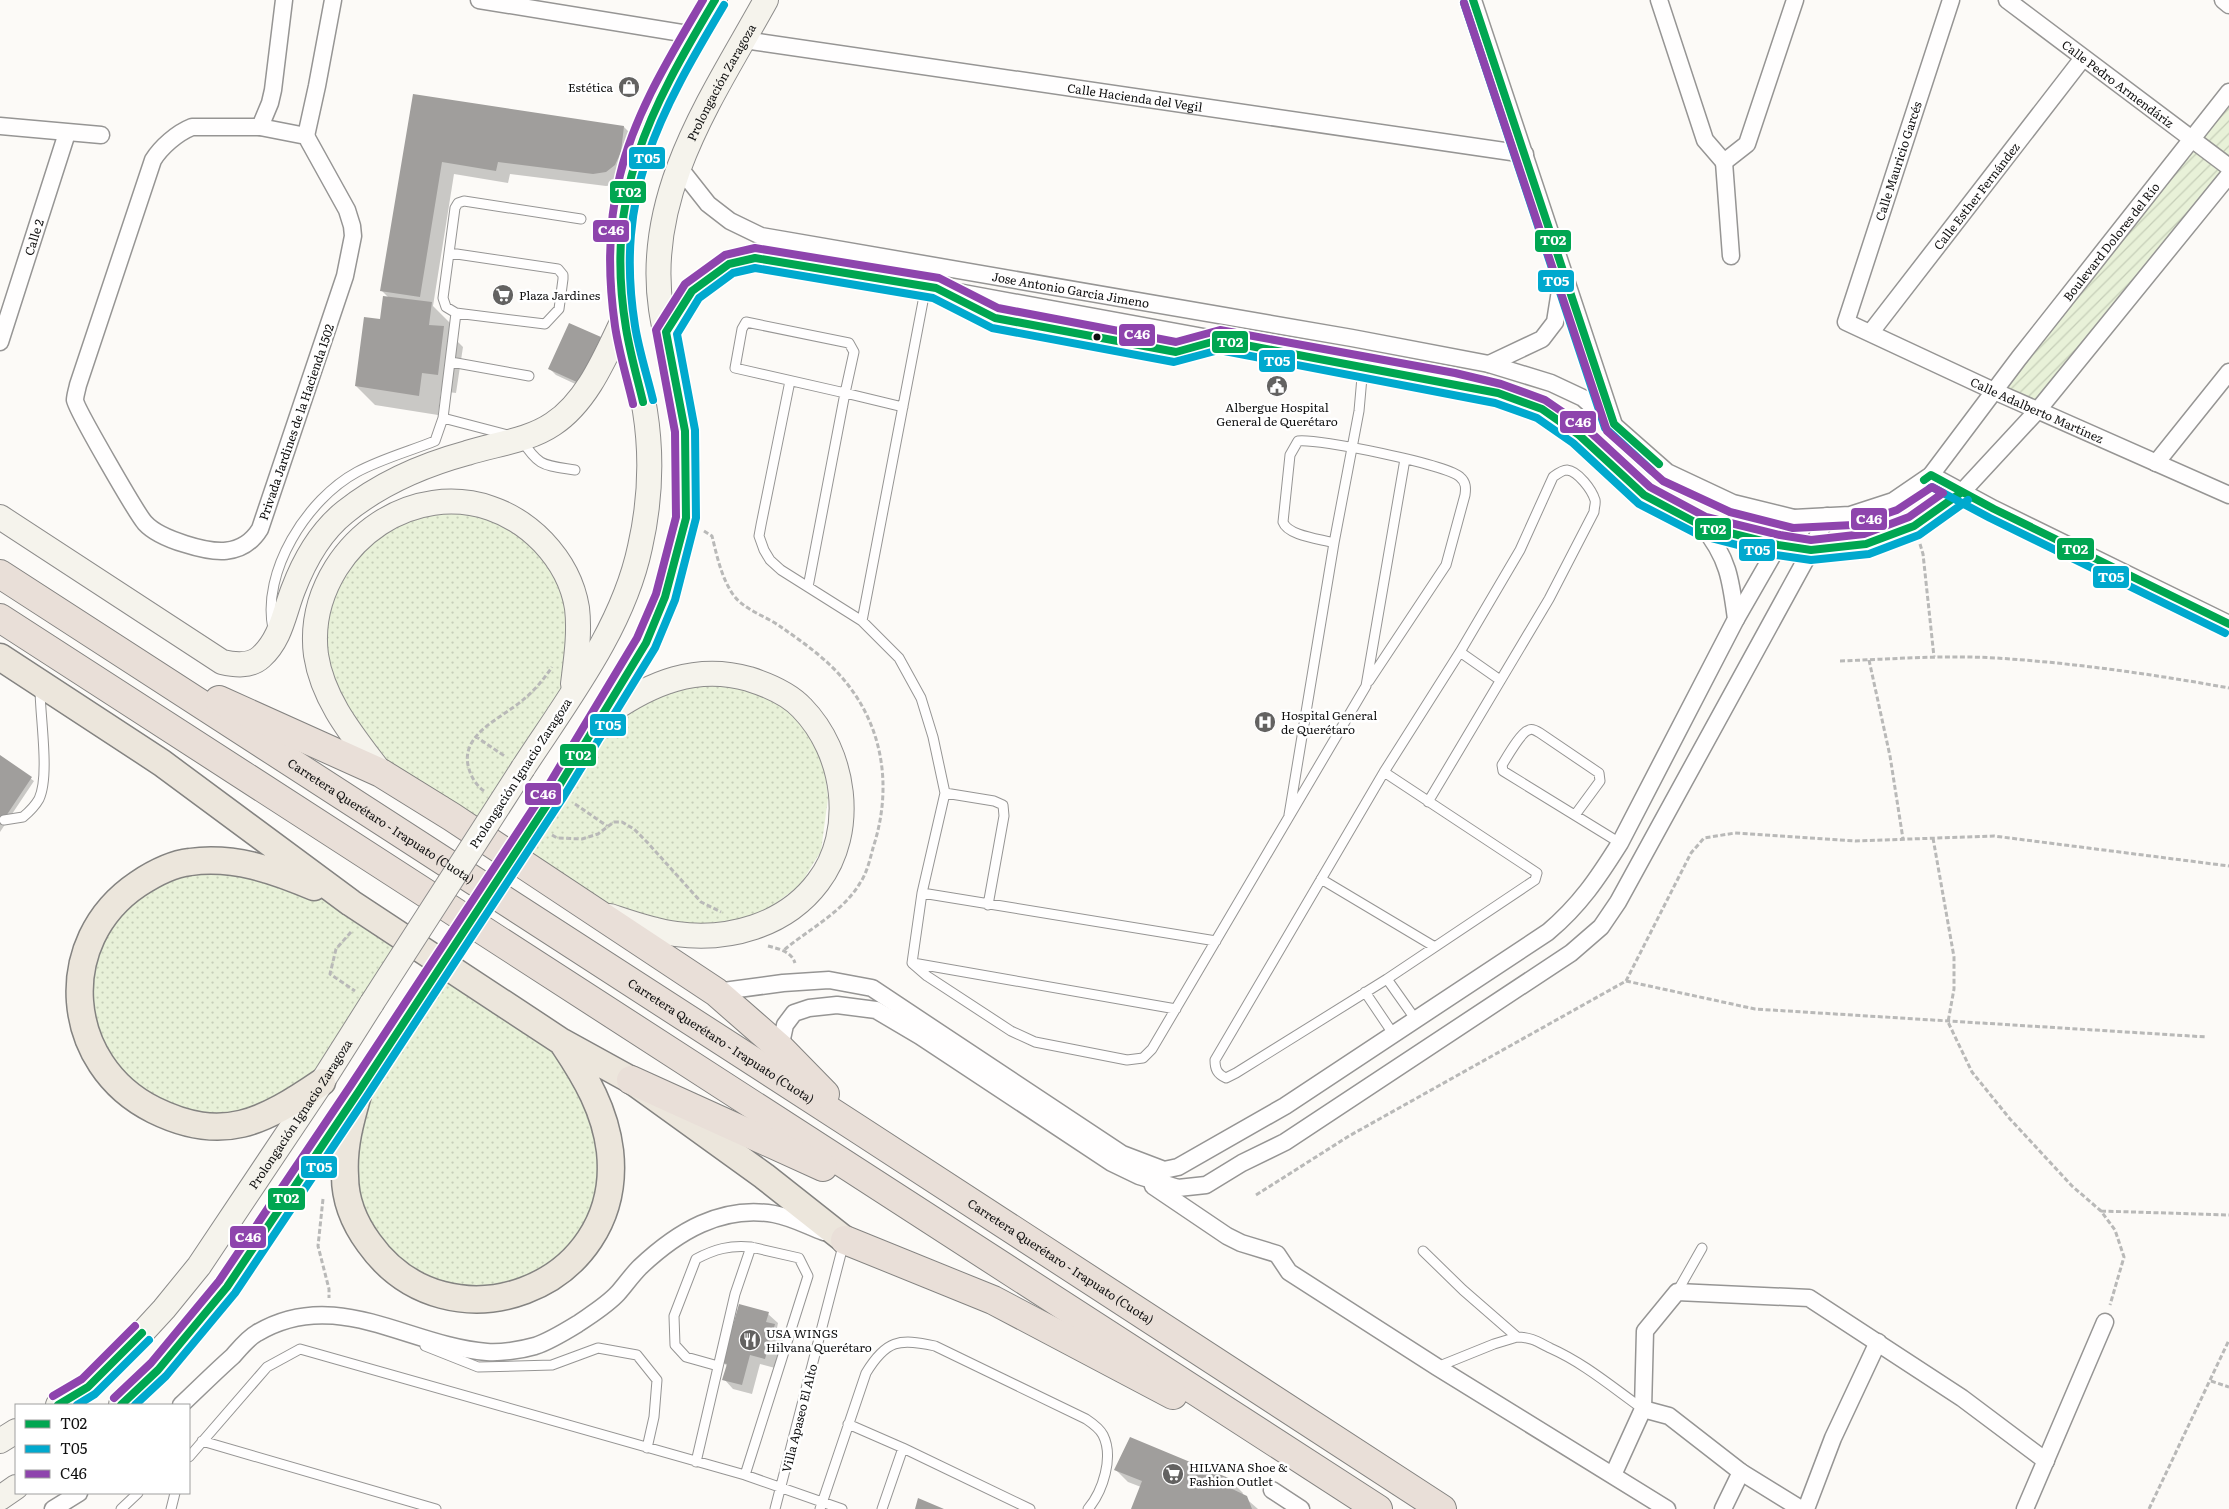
<svg xmlns="http://www.w3.org/2000/svg" width="2229" height="1509" font-family="Literata,serif">
<defs>
<pattern id="grass-dots" width="8" height="8" patternUnits="userSpaceOnUse" patternTransform="scale(1.25)"><rect width="8" height="8" fill="#e8f1d8"/><path d="M2 2h.1M6 6h.1" fill="none" stroke="#c6ceb8" stroke-width="1.8" stroke-linecap="round"/></pattern>
<pattern id="garden-furrows" width="10" height="10" patternUnits="userSpaceOnUse" patternTransform="scale(1.25)"><rect width="10" height="10" fill="#e8f1d8"/><path d="M-1 1l2-2M0 10L10 0M9 11l2-2" fill="none" stroke="#c6ceb8"/></pattern>
</defs>
<rect width="100%" height="100%" fill="#fcfaf7"/>
<!-- grass -->
<path fill="url(#grass-dots)" d="M477,511L517,532L542,554L568,601L563,693L475,822L384,765L334,692L322,638L340,573L365,542L415,512Z
M684,684L722,685L760,691L797,716L811,737L824,764L828,798L821,851L800,885L765,911L745,919L684,926L598,903L527,857L610,727L638,704Z
M209,860L297,887L348,910L402,943L312,1082L281,1108L203,1120L131,1084L94,1042L87,997L96,950L132,895Z
M445,972L554,1043L583,1086L605,1172L580,1246L510,1290L439,1287L374,1241L351,1176L367,1089Z"/>
<!-- garden -->
<path fill="url(#garden-furrows)" d="M2229,102V157L2201,138Z
M2192,150L2223,171L2036,402L2006,388Z"/>
<!-- shadow -->
<path fill="#0003" d="M414,96L624,127L637,140L619,184L606,186L510,174L508,183L454,174L433,306L450,323L449,333L463,347L456,393L441,391L438,415L375,405L356,386L389,298L381,290Z
M600,338L606,344L586,389L556,375L550,369Z
M0,757L34,781L0,832Z
M768,1314L778,1323L777,1328L784,1335L775,1368L760,1364L752,1394L733,1389L724,1379L727,1366L724,1363Z
M1115,1469L1230,1480L1243,1493L1242,1495L1258,1509H1132L1141,1487L1128,1482Z"/>
<!-- building -->
<path fill="#a09e9c" d="M413,94L624,126L621,152L615,165L606,172L593,174L498,162L496,171L442,162L420,297L380,291Z
M383,296L432,302L429,325L444,326L438,375L422,373L419,396L355,386L364,317L380,319Z
M569,323L601,337L579,383L548,369Z
M0,755L32,777L0,825Z
M739,1304L769,1312L766,1322L775,1324L765,1359L750,1355L742,1385L722,1380L727,1364L722,1363Z
M1130,1437L1231,1479L1228,1487L1247,1496L1252,1509H1131L1142,1481L1114,1470Z
M918,1498L944,1509H915Z"/>
<g fill="none" stroke-linecap="round" stroke-linejoin="round">
<!-- lane casing -->
<g stroke="#969594" stroke-width="11">
<path id="lane" d="M450,253L558,269L563,275V279L559,309L545,324L456,313L446,307L443,298L455,208L458,203L464,201L581,219
M949,295L995,318L1176,352L1211,342
M456,313L443,418L508,435
M746,322L849,343L854,352L845,393L735,368L742,329Z
M451,362L529,376
M790,381L761,525L759,536L764,550L770,560L781,570L862,621L899,658L921,698L933,737L945,793L922,893L912,963L927,976L1011,1031L1035,1042L1127,1060L1143,1058L1152,1049L1366,686L1405,459
M521,439C539,467 543,465 575,470
M1334,543C1321,539 1288,536 1283,522L1290,455L1298,441C1317,438 1449,465 1460,477C1466,482 1466,488 1465,495L1446,565L1369,681
M808,587L845,393L903,407
M862,621L924,296L927,264
M273,629C261,572 307,499 357,472C381,459 410,451 435,441L443,418
M1460,652L1500,680
M1384,772L1537,873L1535,880L1387,979L1236,1073L1226,1078C1217,1074 1215,1069 1215,1060L1384,772L1460,652L1520,550L1553,477C1557,474 1562,470 1567,470C1578,471 1592,490 1595,500C1596,503 1594,508 1594,512L1549,599L1428,802
M945,793L994,801L1003,805L1004,816L988,905
M1289,815L1334,543L1359,411L1363,366
M1575,815L1600,781L1599,773L1540,733C1537,731 1532,728 1529,730C1521,732 1507,757 1502,765L1503,771L1620,843
M4,820L23,817C29,812 35,806 39,799C50,776 40,717 40,689
M1321,879L1435,947
M922,893L1216,941
M913,963L1176,1009
M1387,979L1416,1020
M1365,992L1394,1035
M1423,1251L1463,1290L1517,1337L1494,1344L1437,1367
M1677,1292L1702,1248
M1517,1337C1531,1337 1538,1342 1550,1348C1584,1363 1612,1387 1643,1409
M425,1346L478,1367L552,1365L598,1348L637,1355L657,1380L654,1417L647,1448
M718,1366L686,1357L675,1345L674,1316L696,1259C715,1249 730,1245 751,1247
M848,1424L903,1448L1030,1509
M202,1441L436,1509
M189,1457L267,1367L300,1349L745,1475L842,1509
M696,1462L735,1294L751,1247L799,1258L808,1276L745,1475
M121,1509L138,1493
M171,1509L175,1493
M775,1509L844,1242
M820,1509L866,1373C886,1340 899,1338 935,1346L1086,1419C1092,1423 1100,1429 1103,1435C1114,1457 1103,1491 1088,1509
M882,1509L903,1448"/>
</g>
<!-- street casing -->
<g stroke="#969594" stroke-width="19">
<g id="street">
<path d="M479,0L694,35"/>
<path d="M1473,0L1613,422"/>
<path d="M1659,0L1705,140L1724,162"/>
<path id="s1" d="M1951,0L1846,322L1994,391L2229,495"/>
<path id="s2" d="M2007,0L2229,167"/>
<path d="M2223,0L2229,5"/>
<path id="s3" d="M744,40L1525,154"/>
<path d="M0,126L101,135"/>
<path d="M192,127H260L306,136L347,210L352,226L353,236L345,276L260,529C242,558 213,553 185,544C172,540 155,534 145,523C137,514 76,409 75,400C75,396 77,390 78,385L153,160C161,147 177,133 192,127Z"/>
<path d="M260,127L270,103L273,90L284,0"/>
<path d="M306,136L317,86L333,0"/>
<path d="M1724,162L1747,144L1795,0"/>
<path d="M1724,162L1731,256"/>
<path id="s4" d="M678,166L708,204L730,221L761,236L1352,338L1489,364L1551,383L1583,398L1667,472L1733,503L1794,518L1850,515L1893,501L1931,475L2019,358L2229,92"/>
<path d="M666,332L692,291L729,264L755,258L936,288L1453,383L1498,393L1542,409L1579,435L1644,495L1702,526L1778,545L1811,550L1866,544L1914,526L1962,492L2038,410L2229,175"/>
<path id="s5" d="M1871,332L2083,58"/>
<path id="s6" d="M0,342L67,133"/>
<path d="M1489,364L1542,339L1555,322L1562,278"/>
<path d="M2156,463L2229,372"/>
<path d="M1931,475L1994,509L2229,624"/>
<path d="M1736,619L1794,518"/>
<path d="M716,992L783,983L829,980L872,988L1122,1154L1164,1170L1178,1167L1285,1106L1548,932C1580,905 1598,878 1620,843L1736,619C1731,580 1728,557 1702,526"/>
<path d="M780,1048L785,1025L794,1013L809,1008L837,1005L876,1010L920,1036L1112,1163L1139,1176L1178,1188L1206,1185L1242,1163L1285,1142L1571,953L1601,927L1618,902L1811,550L1827,516"/>
<path d="M1153,1186L1227,1236L1241,1243L1277,1254L1289,1272L1437,1367L1667,1509"/>
<path d="M181,1405C198,1389 215,1372 233,1356C240,1348 248,1338 257,1333C336,1286 408,1346 487,1352C501,1353 521,1350 535,1346C550,1341 566,1331 579,1323C592,1314 607,1305 618,1293C625,1285 632,1275 640,1267C677,1232 721,1205 774,1214C791,1217 808,1226 824,1232"/>
<path d="M1643,1409L1669,1416L1741,1472L1801,1509"/>
<path d="M1613,1475L1643,1409L1645,1331L1677,1292L1809,1298L1962,1398L2046,1461"/>
<path d="M1272,1490L1301,1509"/>
<path d="M53,1509L79,1493"/>
<path d="M1723,1509L1741,1472"/>
<path d="M1806,1509L1833,1438L1878,1342"/>
<path d="M2025,1509L2105,1322"/>
</g>
</g>
<!-- secondary casing -->
<g stroke="#8d8c8b" stroke-width="26">
<g id="secondary">
<path d="M0,517L222,662C235,665 250,667 261,657C281,639 284,613 293,590C304,561 321,531 345,512C381,483 423,465 467,453C495,444 528,441 553,424C588,401 606,355 624,318"/>
<path d="M608,713C651,683 696,664 749,679C768,685 788,693 802,708C845,752 857,831 818,882C785,926 728,941 676,934C653,931 631,923 610,916"/>
<path d="M523,768C568,699 623,628 640,547C650,503 652,455 645,411C640,380 628,349 624,318C620,287 619,234 624,203C636,130 678,62 715,0"/>
<path d="M381,773C354,737 323,701 316,655C312,624 320,594 336,568C383,494 480,477 543,542C560,560 573,583 577,608C580,633 576,659 573,684"/>
<path id="s7" d="M556,791C610,705 669,622 685,520C696,448 672,379 661,309C644,193 713,96 766,0"/>
<path id="s8" d="M58,1405L88,1387L118,1359L164,1309L199,1266L322,1082L372,1003"/>
<path d="M121,1405L158,1370L227,1287L405,1019"/>
<path d="M0,1441L16,1431"/>
<path d="M0,1498L16,1487"/>
</g>
</g>
<!-- primary casing -->
<g stroke="#848381" stroke-width="29">
<path id="primary" d="M0,657L162,763L351,903L562,1042L631,1080L764,1176L845,1240
M314,887C274,870 234,856 190,862C172,864 153,874 138,884C53,941 63,1065 154,1110C223,1144 263,1122 322,1082
M359,1091C351,1119 343,1146 345,1176C345,1200 355,1224 369,1243C448,1354 625,1289 610,1151C605,1110 586,1078 564,1045"/>
</g>
<!-- highway casing -->
<g stroke="#848381" stroke-width="30">
<g id="highway">
<path id="s9" d="M0,574L858,1129L1442,1509"/>
<path d="M0,618L1378,1509"/>
<path d="M219,700L381,773L452,817L716,992L780,1048L825,1094"/>
<path d="M631,1080L823,1167"/>
<path d="M845,1240L993,1300L1173,1395"/>
</g>
</g>
<!-- path -->
<path stroke="#b9b9b8" stroke-width="3" stroke-dasharray="5 2.5" stroke-linecap="butt" d="M704,531L712,536C717,556 721,576 732,593C743,610 766,616 781,627C797,638 815,651 829,664C881,713 895,781 873,848C870,859 867,873 860,883C843,912 809,929 784,950
M1920,544L1923,554L1934,657
M1869,660L1890,756L1903,839
M1840,661C1892,659 1944,655 1996,658C2074,663 2152,674 2229,688
M475,736L506,757
M484,791C477,786 471,777 469,769C458,734 503,718 524,699C535,690 544,679 552,667
M575,804L607,826
M552,835L557,838L582,839L598,834L614,822H622L634,829L647,842L701,902L721,912
M1933,838L1954,957V989L1948,1022L1972,1072L2010,1119L2072,1186L2101,1211L2115,1230L2124,1257L2110,1305
M351,932L336,949L330,974L355,991
M768,946C779,949 791,951 795,963
M1626,981L1755,1009L2207,1037
M1256,1195L1349,1136L1626,981L1691,853L1704,838L1735,833L1855,841L1994,836L2229,866
M323,1199L318,1246L329,1289V1298
M2101,1211L2229,1215
M2211,1381L2229,1387
M2149,1509L2229,1340"/>
<!-- lane -->
<use href="#lane" stroke="#fffefe" stroke-width="9"/>
<!-- street -->
<use href="#street" stroke="#fffefe" stroke-width="16"/>
<!-- secondary -->
<use href="#secondary" stroke="#f5f3ec" stroke-width="24"/>
<!-- primary -->
<use href="#primary" stroke="#ece6dc" stroke-width="26"/>
<!-- highway -->
<use href="#highway" stroke="#e9dfd8" stroke-width="28"/>
<!-- secondary-bridge casing -->
<g stroke="#8d8c8b" stroke-width="26" stroke-linecap="butt">
<path id="secondary-bridge" d="M372,1003L523,768
M405,1019L556,791"/>
</g>
<!-- secondary-bridge -->
<use href="#secondary-bridge" stroke="#f5f3ec" stroke-width="24"/>
<!-- bus-1 casing -->
<g stroke="#fff" stroke-width="11">
<path id="bus-1" d="M1473,0L1614,424L1659,464
M643,402C637,377 630,353 626,328C604,194 649,111 715,0
M1924,480L1931,475L1994,509L2229,624
M58,1405L88,1387L142,1333
M121,1405L158,1370L227,1287L359,1091L556,791L646,643L665,597L686,518L685,431L666,332L692,291L729,264L755,258L936,288L995,318L1176,352L1219,340L1498,393L1542,409L1579,435L1644,495L1702,526L1778,545L1811,550L1866,544L1914,526L1962,492"/>
</g>
<!-- bus-2 casing -->
<g stroke="#fff" stroke-width="11">
<path id="bus-2" d="M1464,3L1605,428L1652,471
M653,400C647,375 639,351 635,326C614,194 659,114 724,5
M1930,488L1932,487L1990,518L2225,633
M77,1405L95,1394L149,1340
M135,1405L166,1376L235,1293L367,1096L564,796L655,648L675,600L696,518L695,430L677,334L699,298L733,273L755,268L933,298L992,328L1174,362L1219,350L1495,403L1537,418L1573,443L1639,504L1699,535L1776,555L1811,560L1869,554L1919,535L1968,500"/>
</g>
<!-- bus-3 casing -->
<g stroke="#fff" stroke-width="11">
<path id="bus-3" d="M633,404C627,378 619,353 615,326C608,277 608,223 620,175C635,112 671,55 703,0
M53,1396L82,1379L135,1326
M114,1398L151,1363L219,1281L351,1085L548,786L637,638L656,594L676,517L675,432L656,330L685,284L725,255L755,248L939,278L998,308L1176,342L1220,330L1455,373L1501,384L1545,400L1586,428L1650,487L1706,517L1780,535L1811,540L1864,534L1909,517L1943,493L1932,487L1897,510L1853,525L1793,528L1730,512L1663,481L1607,431L1464,3"/>
</g>
<!-- bus-1 -->
<use href="#bus-1" stroke="#00a651" stroke-width="8"/>
<!-- bus-2 -->
<use href="#bus-2" stroke="#00a9ce" stroke-width="8"/>
<!-- bus-3 -->
<use href="#bus-3" stroke="#8e44ad" stroke-width="8"/>
</g>
<!-- icons -->
<defs>
<g id="shop-disc" transform="scale(1.125)"><circle r="9.5" fill="#636261" stroke="#fff"/><path d="M-5-2.5h2.3a2.7 3.5 0 0 1 5.4 0H5L5.5 6h-11ZM-1.5-2.5h3a1.5 2.3 0 0 0-3 0Z" fill="#fff"/></g>
<g id="supermarket-disc" transform="scale(1.125)"><circle r="9.5" fill="#636261" stroke="#fff"/><path d="M-6-5.5h2.5l.6 2H6L4.5 2H-2.5L-4.4-4H-6ZM-1.5 3.2a1.3 1.3 0 1 0 .1 0ZM3 3.2a1.3 1.3 0 1 0 .1 0Z" fill="#fff"/></g>
<g id="civic-disc" transform="scale(1.125)"><circle r="9.5" fill="#636261" stroke="#fff"/><path d="M-.6-6.5H3V-4.5H.6V-3L4-1V1h2V6H-6V1h2V-1L-.6-3ZM-1.2 2.5V6h2.4V2.5Z" fill="#fff"/></g>
<g id="hospital-disc" transform="scale(1.125)"><circle r="9.5" fill="#636261" stroke="#fff"/><path d="M-5-5h3v3.5h4V-5h3V5h-3V1.5h-4V5h-3Z" fill="#fff"/></g>
<g id="restaurant-disc" transform="scale(1.125)"><circle r="9.5" fill="#636261" stroke="#fff"/><path d="M-5-6h1v4h1v-4h1v4h1v-4h1v5L-1.5 .5V6h-2V.5L-5-1ZM5-6V6H3V1.5H1.5Q1.5-4 5-6Z" fill="#fff"/></g>
</defs>
<g fill-rule="evenodd">
<use href="#shop-disc" x="629" y="87"/>
<use href="#supermarket-disc" x="503" y="295"/>
<use href="#civic-disc" x="1277" y="386"/>
<use href="#hospital-disc" x="1265" y="722"/>
<use href="#restaurant-disc" x="750" y="1340"/>
<use href="#supermarket-disc" x="1173" y="1474"/>
</g>
<!-- markers -->
<circle fill="#101010" stroke="#fff" stroke-width="2" cx="1097" cy="337" r="4.5"/>
<g text-anchor="middle" dominant-baseline="central" stroke-width="5" stroke-linejoin="round" paint-order="stroke">
<!-- street labels -->
<g font-size="12" fill="#101010" stroke="#fff">
<text stroke="none"><textPath href="#s7" startOffset="755">Prolongación Zaragoza</textPath></text>
<text stroke="none"><textPath href="#s2" startOffset="139">Calle Pedro Armendáriz</textPath></text>
<text stroke="none"><textPath href="#s3" startOffset="395">Calle Hacienda del Vegil</textPath></text>
<text transform="translate(1898 161) rotate(-72)">Calle Mauricio Garcés</text>
<text stroke="none"><textPath href="#s5" startOffset="172">Calle Esther Fernández</textPath></text>
<text stroke="none"><textPath href="#s6" startOffset="110">Calle 2</textPath></text>
<text stroke="none"><textPath href="#s4" startOffset="1640">Boulevard Dolores del Río</textPath></text>
<text stroke="none"><textPath href="#s4" startOffset="425">Jose Antonio Garcia Jimeno</textPath></text>
<text stroke="none"><textPath href="#s1" startOffset="549">Calle Adalberto Martínez</textPath></text>
<text transform="translate(296 422) rotate(-71)">Privada Jardines de la Hacienda 1502</text>
<text transform="translate(520 773) rotate(-57)">Prolongación Ignacio Zaragoza</text>
<text stroke="none"><textPath href="#s9" startOffset="454">Carretera Querétaro - Irapuato (Cuota)</textPath></text>
<text stroke="none"><textPath href="#s9" startOffset="859">Carretera Querétaro - Irapuato (Cuota)</textPath></text>
<text stroke="none"><textPath href="#s8" startOffset="382">Prolongación Ignacio Zaragoza</textPath></text>
<text stroke="none"><textPath href="#s9" startOffset="1264">Carretera Querétaro - Irapuato (Cuota)</textPath></text>
<text transform="translate(799 1418) rotate(-76)">Villa Apaseo El Alto</text>
</g>
<!-- poi labels -->
<g font-size="12" fill="#101010" stroke="#fff" text-anchor="start">
<text x="613" y="87" text-anchor="end">Estética</text>
<text x="519" y="295">Plaza Jardines</text>
<text x="1277" y="407" text-anchor="middle">Albergue Hospital<tspan x="1277" dy="14">General de Querétaro</tspan></text>
<text x="1281" y="715">Hospital General<tspan x="1281" dy="14">de Querétaro</tspan></text>
<text x="766" y="1333">USA WINGS<tspan x="766" dy="14">Hilvana Querétaro</tspan></text>
<text x="1189" y="1467">HILVANA Shoe &amp;<tspan x="1189" dy="14">Fashion Outlet</tspan></text>
</g>
</g>
<g stroke="#fff" stroke-width="2">
<rect x="628" y="146" width="38" height="24" rx="5" fill="#00a9ce"/>
<rect x="609" y="180" width="38" height="24" rx="5" fill="#00a651"/>
<rect x="592" y="219" width="38" height="24" rx="5" fill="#8e44ad"/>
<rect x="1534" y="229" width="38" height="24" rx="5" fill="#00a651"/>
<rect x="1537" y="269" width="38" height="24" rx="5" fill="#00a9ce"/>
<rect x="1118" y="323" width="38" height="24" rx="5" fill="#8e44ad"/>
<rect x="1211" y="330" width="38" height="24" rx="5" fill="#00a651"/>
<rect x="1258" y="349" width="38" height="24" rx="5" fill="#00a9ce"/>
<rect x="1559" y="410" width="38" height="24" rx="5" fill="#8e44ad"/>
<rect x="1850" y="507" width="38" height="24" rx="5" fill="#8e44ad"/>
<rect x="1694" y="517" width="38" height="24" rx="5" fill="#00a651"/>
<rect x="2056" y="537" width="39" height="24" rx="5" fill="#00a651"/>
<rect x="1738" y="538" width="38" height="24" rx="5" fill="#00a9ce"/>
<rect x="2092" y="565" width="38" height="24" rx="5" fill="#00a9ce"/>
<rect x="589" y="713" width="38" height="24" rx="5" fill="#00a9ce"/>
<rect x="559" y="743" width="38" height="24" rx="5" fill="#00a651"/>
<rect x="524" y="782" width="38" height="24" rx="5" fill="#8e44ad"/>
<rect x="300" y="1155" width="38" height="24" rx="5" fill="#00a9ce"/>
<rect x="267" y="1187" width="39" height="24" rx="5" fill="#00a651"/>
<rect x="229" y="1225" width="38" height="24" rx="5" fill="#8e44ad"/>
</g>
<g font-size="14" text-anchor="middle" font-weight="bold" fill="#fff">
<text x="647" y="163">T05</text>
<text x="628" y="197">T02</text>
<text x="611" y="235">C46</text>
<text x="1553" y="245">T02</text>
<text x="1556" y="286">T05</text>
<text x="1137" y="339">C46</text>
<text x="1230" y="347">T02</text>
<text x="1277" y="366">T05</text>
<text x="1578" y="427">C46</text>
<text x="1869" y="524">C46</text>
<text x="1713" y="534">T02</text>
<text x="2075" y="554">T02</text>
<text x="1757" y="555">T05</text>
<text x="2111" y="582">T05</text>
<text x="608" y="730">T05</text>
<text x="578" y="760">T02</text>
<text x="543" y="799">C46</text>
<text x="319" y="1172">T05</text>
<text x="286" y="1203">T02</text>
<text x="248" y="1242">C46</text>
</g>
<!-- legend -->
<rect x="15" y="1404" width="175" height="90" fill="#ffffff" stroke="#9f9f9f"/>
<rect x="25" y="1420" width="25" height="8" fill="#00a651" stroke="#9f9f9f"/>
<text x="60" y="1429" font-size="15" fill="#101010">T02</text>
<rect x="25" y="1445" width="25" height="8" fill="#00a9ce" stroke="#9f9f9f"/>
<text x="60" y="1454" font-size="15" fill="#101010">T05</text>
<rect x="25" y="1470" width="25" height="8" fill="#8e44ad" stroke="#9f9f9f"/>
<text x="60" y="1479" font-size="15" fill="#101010">C46</text>
</svg>
